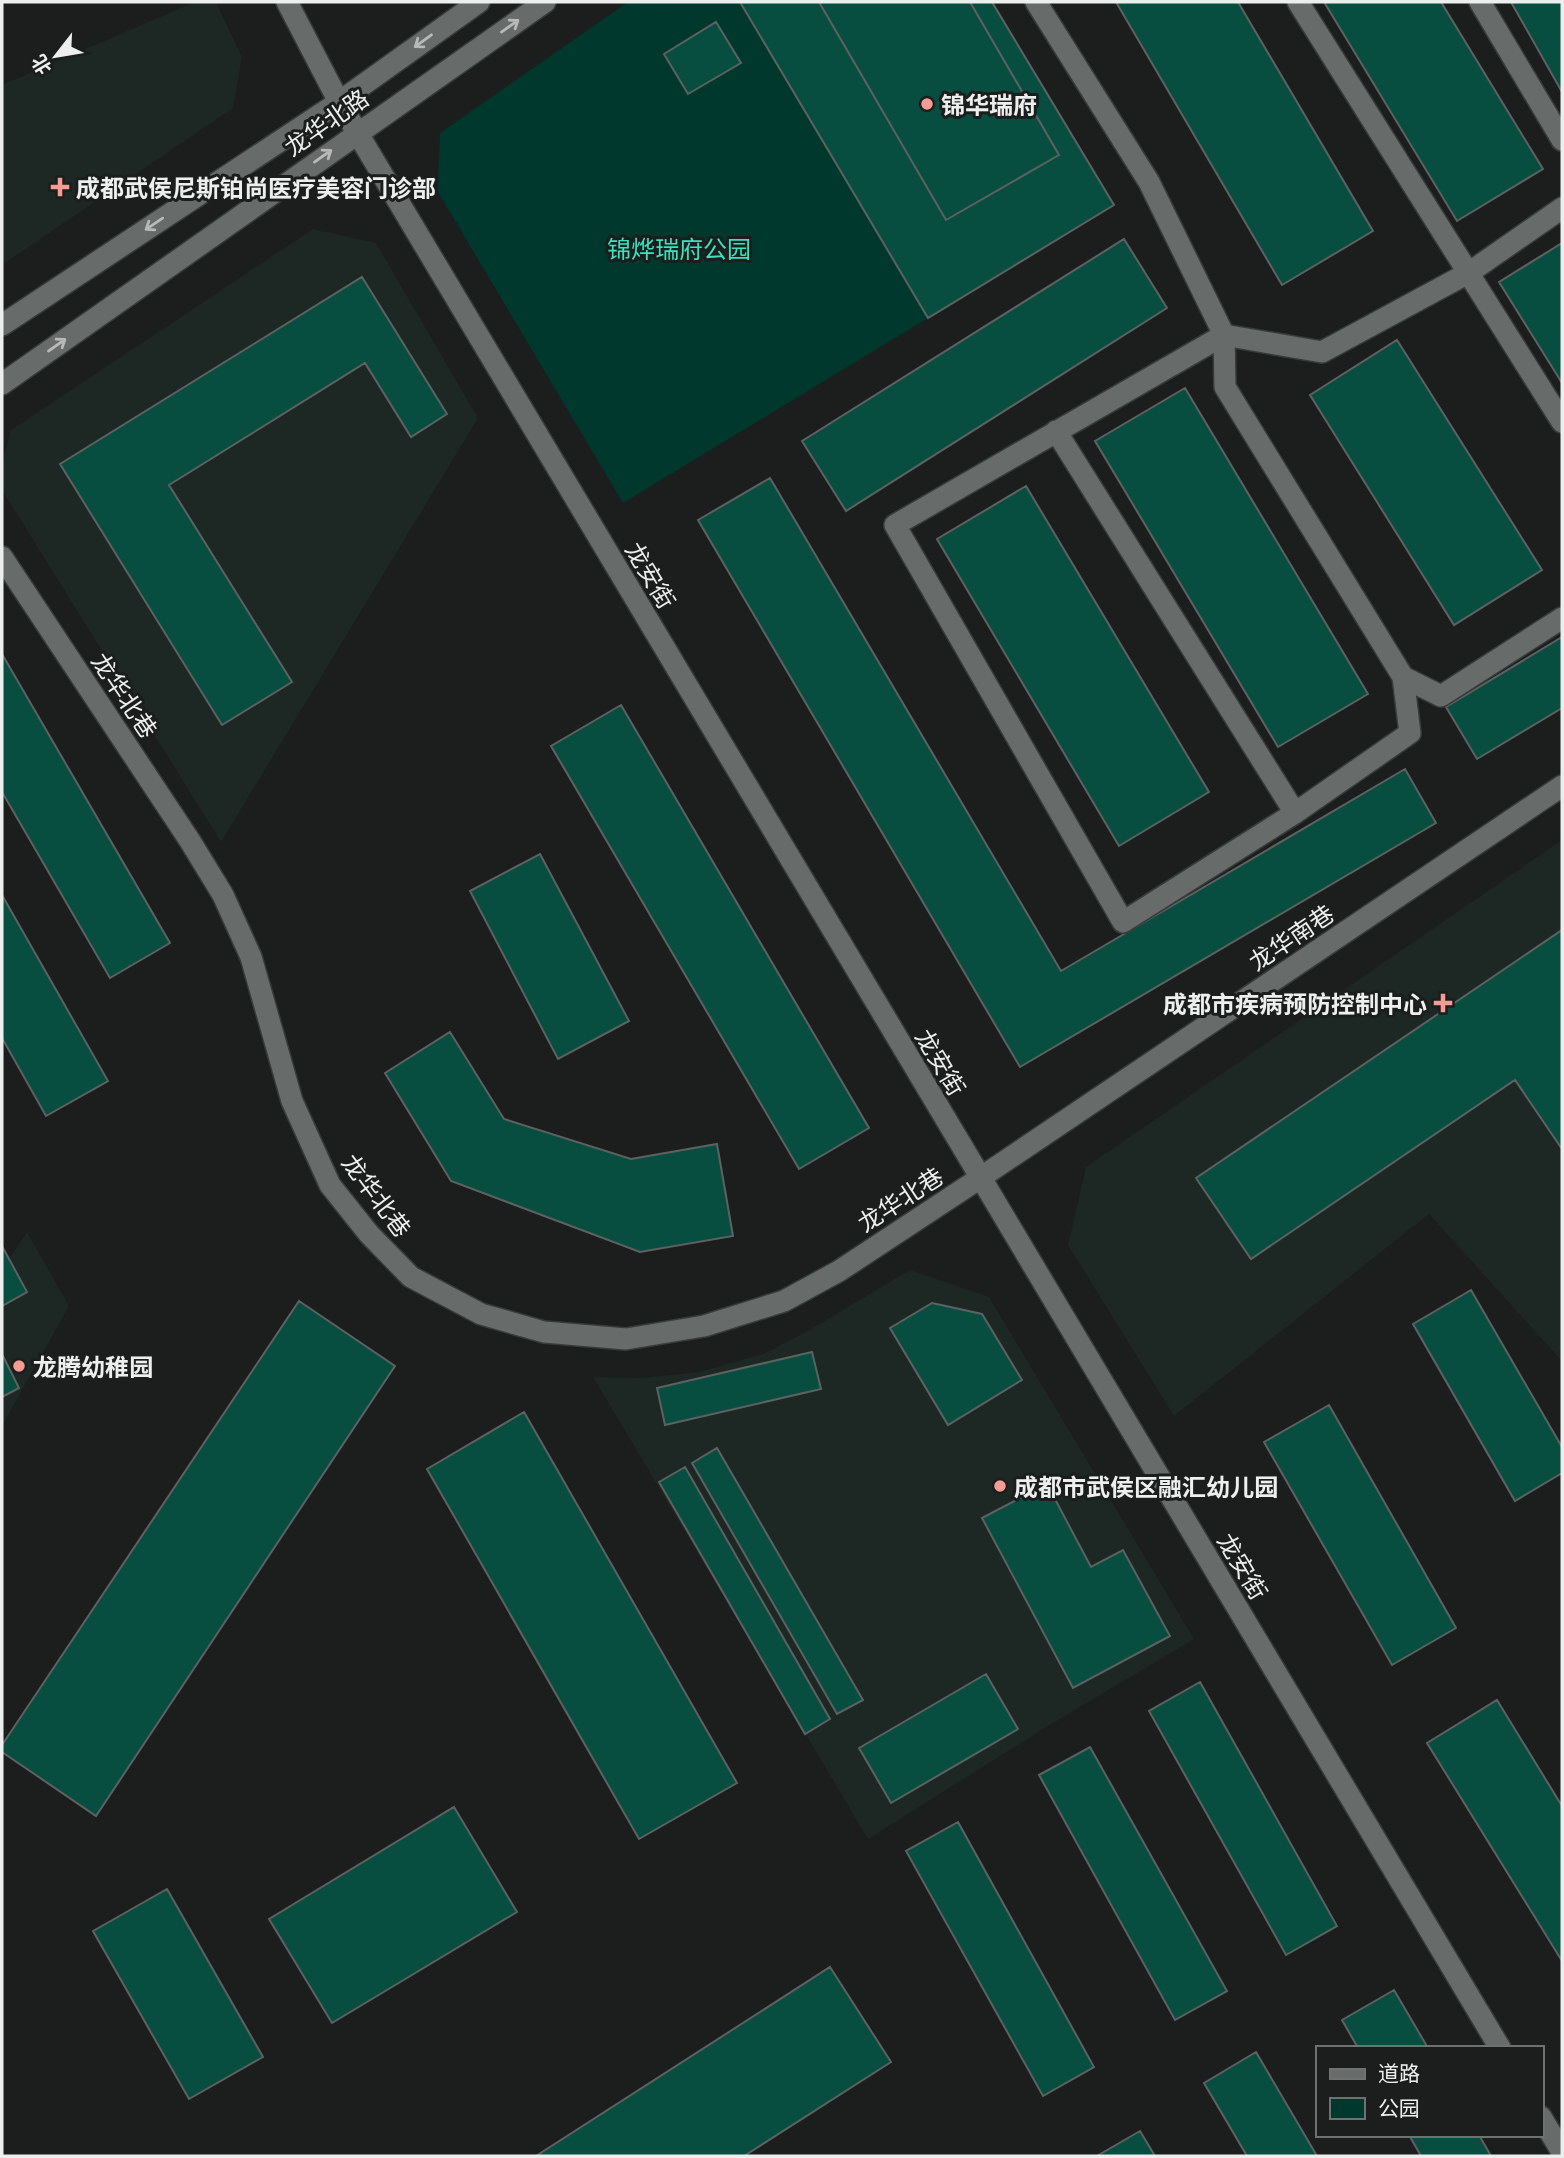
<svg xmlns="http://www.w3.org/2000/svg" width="1564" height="2158" font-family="Commissioner,'Noto Sans SC',sans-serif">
<rect width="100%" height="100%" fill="#1b1e1d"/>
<!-- built -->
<path fill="#1d2724" d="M195,2H216L242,57L233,108L2,265V85Z
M313,229L376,243L478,418L221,842L2,490V465L11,430Z
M1562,840V1361L1429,1214L1174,1416L1068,1245L1086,1167Z
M27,1232L69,1306L2,1426V1270Z
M910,1270L989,1297L1194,1639L1043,1729L868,1839L593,1377L642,1378L700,1372L763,1354L806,1332Z"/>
<!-- green -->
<path fill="#00382d" d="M628,2H740L928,318L623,503L438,192L440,133Z"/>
<!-- building -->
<path fill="#084e40" stroke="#5d6160" stroke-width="2" d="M740,2H992L1114,205L928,318Z
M819,2H970L1059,155L946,220Z
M1116,2H1238L1373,231L1282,285Z
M1324,2H1441L1543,169L1457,221Z
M1511,2H1562V92Z
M716,22L741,63L688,94L664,54Z
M1124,239L1167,308L846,511L802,441Z
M1562,243V383L1499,282Z
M362,277L447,414L411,437L365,363L169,485L292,682L222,725L60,464Z
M1397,340L1542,570L1454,625L1310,395Z
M1185,388L1368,694L1278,747L1095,441Z
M770,478L1061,971L1405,769L1436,823L1020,1067L698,520Z
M1026,486L1209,792L1119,846L937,539Z
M1562,637V708L1477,759L1446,707Z
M2,654L170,943L110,978L2,792Z
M621,705L869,1128L799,1169L551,746Z
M540,854L629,1021L558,1059L470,891Z
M2,895L108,1081L46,1116L2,1038Z
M1562,930V1149L1515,1080L1251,1259L1196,1178Z
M450,1032L504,1119L631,1159L717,1144L733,1236L640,1252L451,1181L385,1073Z
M2,1246L27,1292L2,1306Z
M1471,1290L1562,1447V1473L1515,1501L1413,1324Z
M299,1301L395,1366L96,1816L2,1752V1745Z
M932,1303L982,1314L1022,1380L948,1425L890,1328Z
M812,1352L821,1389L665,1425L657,1388Z
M2,1354L19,1388L2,1397Z
M1329,1405L1456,1628L1392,1665L1264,1442Z
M524,1412L737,1783L639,1839L427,1469Z
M717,1448L863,1700L837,1714L692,1463Z
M685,1467L830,1719L805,1734L659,1482Z
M1047,1484L1091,1567L1123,1550L1170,1636L1073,1688L982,1518Z
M986,1674L1018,1729L891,1803L859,1748Z
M1200,1682L1337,1926L1286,1955L1149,1711Z
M1497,1700L1562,1806V1961L1427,1743Z
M1090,1747L1227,1991L1175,2020L1039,1775Z
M454,1807L517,1912L332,2023L269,1919Z
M958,1822L1094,2067L1043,2096L906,1851Z
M167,1889L263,2057L189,2099L93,1931Z
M830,1967L891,2062L744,2156H536Z
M1394,1990L1428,2048H1358L1342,2020Z
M1256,2052L1317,2156H1247L1204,2083Z
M1140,2131L1155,2156H1097Z
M1409,2135H1479L1491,2156H1421Z"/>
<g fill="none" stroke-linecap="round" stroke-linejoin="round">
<!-- street casing -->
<g stroke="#393b3b" stroke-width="24">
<path id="street" d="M287,2L339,102L1500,2048
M1036,2L1149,182L1224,335L1225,387L1403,677L1410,733L1295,813L1123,922L895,525L1224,335L1322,352L1470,272L1562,208
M1298,2L1562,422
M1480,2L1562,140
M1056,431L1295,813
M2,557L190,841L223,895L251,957L292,1101L330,1185L369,1234L411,1277L481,1314L544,1332L626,1339L704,1326L784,1301L839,1271L980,1178L1562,786
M1403,677L1441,696L1562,618
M1541,2117L1562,2152"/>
</g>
<!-- secondary casing -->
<g stroke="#393b3b" stroke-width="24">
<path id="secondary" d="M2,325L339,102L479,2
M2,384L545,2"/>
</g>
<!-- street -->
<use href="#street" stroke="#676b6a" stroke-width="21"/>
<!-- secondary -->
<use href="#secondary" stroke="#676b6a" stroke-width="21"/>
</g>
<!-- one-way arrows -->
<defs><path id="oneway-shaft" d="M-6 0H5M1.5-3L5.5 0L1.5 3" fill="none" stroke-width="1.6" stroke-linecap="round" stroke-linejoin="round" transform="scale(1.75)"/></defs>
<g stroke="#b7bab9">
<use href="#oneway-shaft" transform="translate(510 26) rotate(-35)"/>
<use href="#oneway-shaft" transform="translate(423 41) rotate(144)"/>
<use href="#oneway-shaft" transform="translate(323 156) rotate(-35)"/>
<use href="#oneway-shaft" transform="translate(154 224) rotate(146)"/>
<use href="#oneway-shaft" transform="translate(57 345) rotate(-35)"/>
</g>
<!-- markers -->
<g fill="#f59c95" stroke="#1b1e1d" stroke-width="2.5">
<circle cx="927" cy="104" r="7"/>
<path d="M56.5 176.5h7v7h7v7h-7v7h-7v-7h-7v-7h7z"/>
<path d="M1439.5 992.5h7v7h7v7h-7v7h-7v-7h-7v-7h7z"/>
<circle cx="19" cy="1366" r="7"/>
<circle cx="1000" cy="1486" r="7"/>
</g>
<g text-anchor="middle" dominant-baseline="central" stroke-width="6" stroke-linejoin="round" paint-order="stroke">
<!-- poi labels -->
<g font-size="24" font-weight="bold" fill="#ecefee" stroke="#1b1e1d" text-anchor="start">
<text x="941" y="104">锦华瑞府</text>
<text x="76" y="187">成都武侯尼斯铂尚医疗美容门诊部</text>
<text x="1427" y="1003" text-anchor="end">成都市疾病预防控制中心</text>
<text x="33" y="1366">龙腾幼稚园</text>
<text x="1014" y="1486">成都市武侯区融汇幼儿园</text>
</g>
<!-- street labels -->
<g font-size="24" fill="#ecefee" stroke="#1b1e1d">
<text transform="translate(326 122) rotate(-35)">龙华北路</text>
<text transform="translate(651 575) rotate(59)">龙安街</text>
<text transform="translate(125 695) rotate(56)">龙华北巷</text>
<text transform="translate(1291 937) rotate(-34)">龙华南巷</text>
<text transform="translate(941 1062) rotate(59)">龙安街</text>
<text transform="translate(377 1195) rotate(53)">龙华北巷</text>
<text transform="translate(900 1199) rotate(-33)">龙华北巷</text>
<text transform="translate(1243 1566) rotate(59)">龙安街</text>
</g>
<!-- park labels -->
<g font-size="24" fill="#38e3be" stroke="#1b1e1d">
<text x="679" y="248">锦烨瑞府公园</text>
</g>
</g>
<!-- border -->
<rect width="1564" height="2158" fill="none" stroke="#ecefee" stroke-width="7"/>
<!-- legend -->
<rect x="1316" y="2046" width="228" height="91" fill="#1b1e1d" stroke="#6f7271" stroke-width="2"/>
<rect x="1330" y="2069" width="35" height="10" fill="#676b6a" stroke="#6f7271" stroke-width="2"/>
<text x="1378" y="2081" font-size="21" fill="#ecefee">道路</text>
<rect x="1330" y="2098" width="35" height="21" fill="#00382d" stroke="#6f7271" stroke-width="2"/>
<text x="1378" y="2116" font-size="21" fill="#ecefee">公园</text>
<!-- north arrow -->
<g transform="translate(56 56) rotate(239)" stroke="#1b1e1d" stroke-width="5" paint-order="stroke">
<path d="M0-5L12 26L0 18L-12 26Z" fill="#ecefee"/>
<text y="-10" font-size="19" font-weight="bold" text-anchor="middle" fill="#ecefee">北</text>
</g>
</svg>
